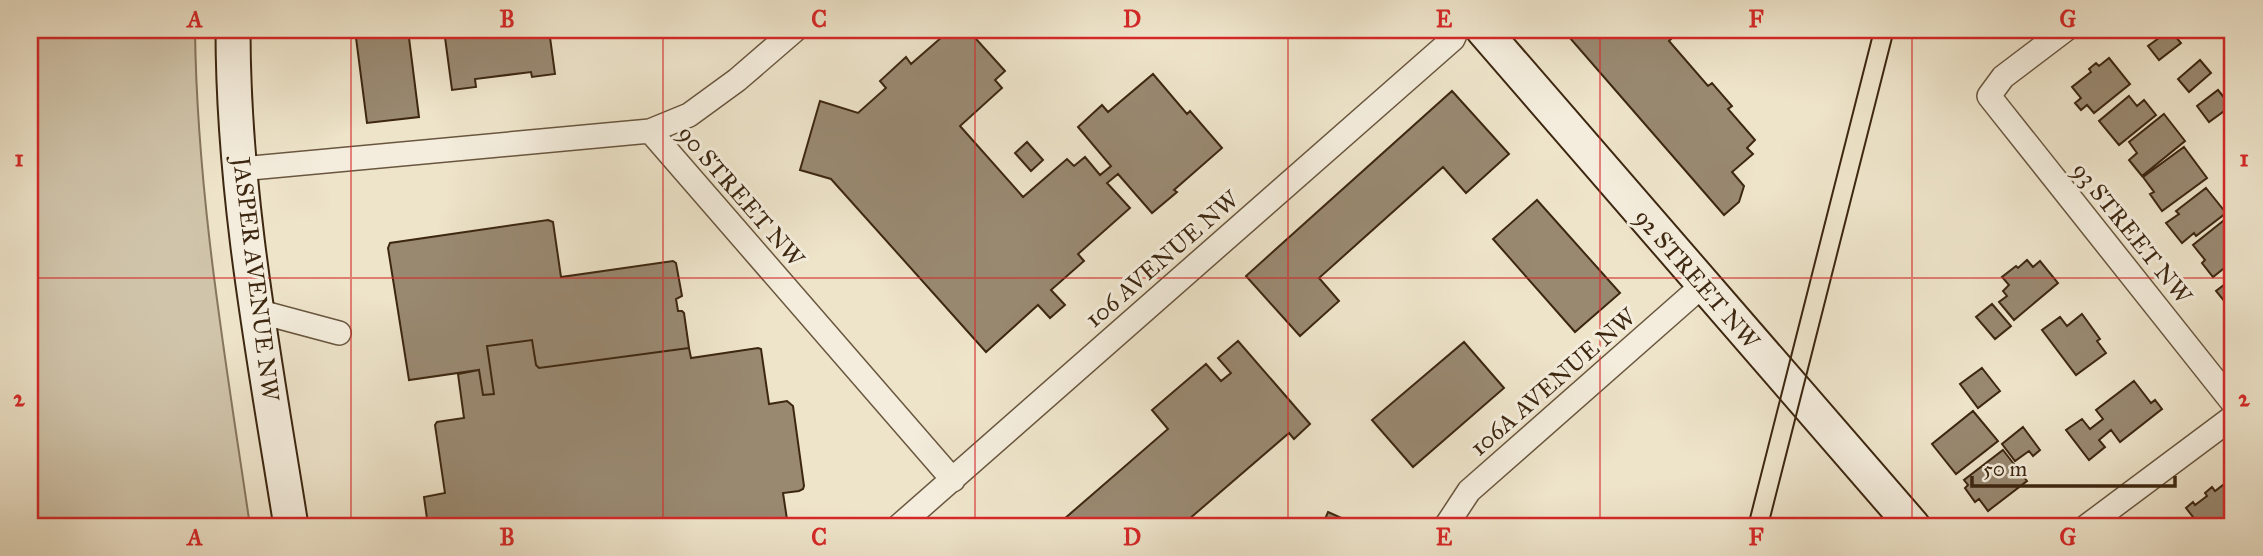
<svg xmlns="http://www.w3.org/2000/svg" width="2263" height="556" font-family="'IM FELL Great Primer',serif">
<rect width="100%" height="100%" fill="#eee4ca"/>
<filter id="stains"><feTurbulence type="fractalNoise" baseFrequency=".00286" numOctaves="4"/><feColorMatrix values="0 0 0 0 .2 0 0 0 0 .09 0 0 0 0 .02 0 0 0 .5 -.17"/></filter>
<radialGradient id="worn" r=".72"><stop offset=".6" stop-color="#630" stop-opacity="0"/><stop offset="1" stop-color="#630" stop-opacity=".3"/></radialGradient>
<!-- green -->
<path fill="#d0c4aa" stroke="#86765d" stroke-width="2" d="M30,30H195C197,197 226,362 250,526H30Z"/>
<!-- building -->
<path fill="#998971" stroke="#3d2710" stroke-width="2" d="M355,30H408L419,117L367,123Z
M444,30H467L468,34L496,30H549L555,74L532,77L531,72L475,79L476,87L452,90Z
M950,30H968L1005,71L995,80L1002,88L960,126L1023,197L1067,159L1074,166L1085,157L1100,175L1111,166L1078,127L1102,105L1108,112L1153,74L1187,114L1190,111L1222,148L1174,190L1177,192L1152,213L1118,174L1107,183L1130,208L1078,254L1084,261L1051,290L1065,305L1050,318L1038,305L986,352L831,179L800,170L820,101L858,113L886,88L880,81L906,57L911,64Z
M1563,30H1665L1672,38L1669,41L1708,86L1712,83L1732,106L1728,109L1755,140L1747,148L1753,154L1732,172L1744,186L1739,202L1724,215Z
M2170,30L2181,43L2159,60L2148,46Z
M2109,58L2130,84L2094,113L2087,105L2081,110L2075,103L2081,98L2072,87L2091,72L2089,69L2096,63L2099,66Z
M2200,60L2211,73L2189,92L2178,79Z
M2218,90L2231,106L2209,122L2197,106Z
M1452,91L1509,154L1466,193L1443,167L1319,278L1339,301L1300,336L1246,276Z
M2129,96L2137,106L2144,100L2156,115L2119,145L2099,121Z
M2164,114L2185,141L2142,176L2129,160L2137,153L2129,142Z
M1027,142L1043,160L1031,171L1015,153Z
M2184,147L2207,178L2162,211L2150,194L2154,192L2143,177Z
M2206,188L2226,213L2196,236L2194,233L2182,243L2166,223L2179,214L2176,211Z
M1537,200L1620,293L1575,332L1493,239Z
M2233,213V261L2213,277L2202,263L2205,260L2193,245Z
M548,220L553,222L561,277L673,261L676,263L682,296L676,299L678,311H682L684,313L689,348L539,368L536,365L532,340L487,346L494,394L483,395L479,370L409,380L388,248L390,243Z
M2027,260L2033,267L2040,261L2058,283L2014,320L1999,302L2007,296L2003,291L2009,285L2002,277L2016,266L2018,268Z
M2233,278V312L2216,291Z
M1992,304L2011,326L1995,339L1976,317Z
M2082,314L2100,339L2097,341L2106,353L2076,375L2042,330L2060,317L2067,326Z
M532,340L536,365L539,368L689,348L691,358L758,348L761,349L769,404L787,401L793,406L804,486L803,489L799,491L783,493L788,526H428L424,497L445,493L435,425L437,422L464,418L458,374L479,370L483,395L494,394L487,346Z
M1238,341L1310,424L1294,439L1289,433L1181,526H1056L1168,429L1152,410L1206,364L1221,381L1231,373L1218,358Z
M1464,342L1504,388L1413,467L1372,420Z
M1982,368L2000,391L1978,408L1960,384Z
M2134,381L2151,403L2155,400L2162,409L2120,442L2111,430L2099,440L2105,447L2089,460L2066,430L2082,419L2090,429L2103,419L2096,410Z
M1973,411L1998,441L1956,474L1932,444Z
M2023,427L2040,450L2033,456L2029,451L2015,461L2002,444Z
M2003,450L2027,481L1988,511L1979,499L1975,502L1965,488L1968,485L1964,480Z
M2227,482L2233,490V517L2221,526H2209L2206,522L2200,526L2186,508L2193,502L2195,505L2207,496L2205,493L2212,487L2215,491Z
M1328,512L1359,526H1322Z"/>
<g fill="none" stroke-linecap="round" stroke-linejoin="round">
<!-- street casing -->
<g stroke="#69563e" stroke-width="26">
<path id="street" d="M2065,30L2003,77L1989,96L2233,403
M650,131L953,480
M240,169L650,131L689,115L737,80L795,30
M257,311L339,333
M899,526L1453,39L1457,30
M1446,526L1469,491L1703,285
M2087,526L2233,417"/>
</g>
<!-- secondary casing -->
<g stroke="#3d2710" stroke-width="37">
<path id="secondary" d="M233,30C233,197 265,362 291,526
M1483,30L1913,526"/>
</g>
<!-- street -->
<use href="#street" stroke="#f4eddd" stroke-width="23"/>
<!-- secondary -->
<use href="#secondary" stroke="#f4eddd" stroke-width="33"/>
<!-- tram -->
<path stroke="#3d2710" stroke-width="2" d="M1748,526L1874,30
M1768,526L1894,30"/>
</g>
<!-- grid -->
<path fill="none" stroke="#d62828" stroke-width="2" stroke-opacity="0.55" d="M351,30V526M663,30V526M975,30V526M1288,30V526M1600,30V526M1912,30V526M30,278H2233"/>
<g text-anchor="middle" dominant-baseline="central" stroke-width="6" stroke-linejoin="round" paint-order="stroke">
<!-- street labels -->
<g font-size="24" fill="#3d2710" stroke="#f4eddd">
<text transform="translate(741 196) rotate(49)">90 STREET NW</text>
<text transform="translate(2132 233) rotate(51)">93 STREET NW</text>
<text transform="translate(1162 259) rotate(-41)">106 AVENUE NW</text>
<text transform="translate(256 279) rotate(83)">JASPER AVENUE NW</text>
<text transform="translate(1697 279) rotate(49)">92 STREET NW</text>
<text transform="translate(1553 382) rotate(-41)">106A AVENUE NW</text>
</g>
</g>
<!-- margin -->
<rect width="2263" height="556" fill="none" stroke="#eee4ca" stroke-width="77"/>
<!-- scale -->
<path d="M1972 476v10h203v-10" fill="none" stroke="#3d2710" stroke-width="3.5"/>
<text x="1983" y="476" font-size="21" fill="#3d2710" stroke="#f4eddd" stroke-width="5" paint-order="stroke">50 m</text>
<rect x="38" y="38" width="2186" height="480" fill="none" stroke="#d62828" stroke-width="2.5"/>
<g font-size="23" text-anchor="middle" font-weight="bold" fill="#d62828">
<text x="195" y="27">A</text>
<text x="507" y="27">B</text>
<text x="819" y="27">C</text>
<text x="1132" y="27">D</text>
<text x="1444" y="27">E</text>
<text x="1756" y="27">F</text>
<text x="2068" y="27">G</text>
<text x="19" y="166">1</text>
<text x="2244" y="166">1</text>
<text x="19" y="406">2</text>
<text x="2244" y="406">2</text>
<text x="195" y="545">A</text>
<text x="507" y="545">B</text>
<text x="819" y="545">C</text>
<text x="1132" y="545">D</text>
<text x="1444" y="545">E</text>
<text x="1756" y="545">F</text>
<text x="2068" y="545">G</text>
</g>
<rect width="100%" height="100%" filter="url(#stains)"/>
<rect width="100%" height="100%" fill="url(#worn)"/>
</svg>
